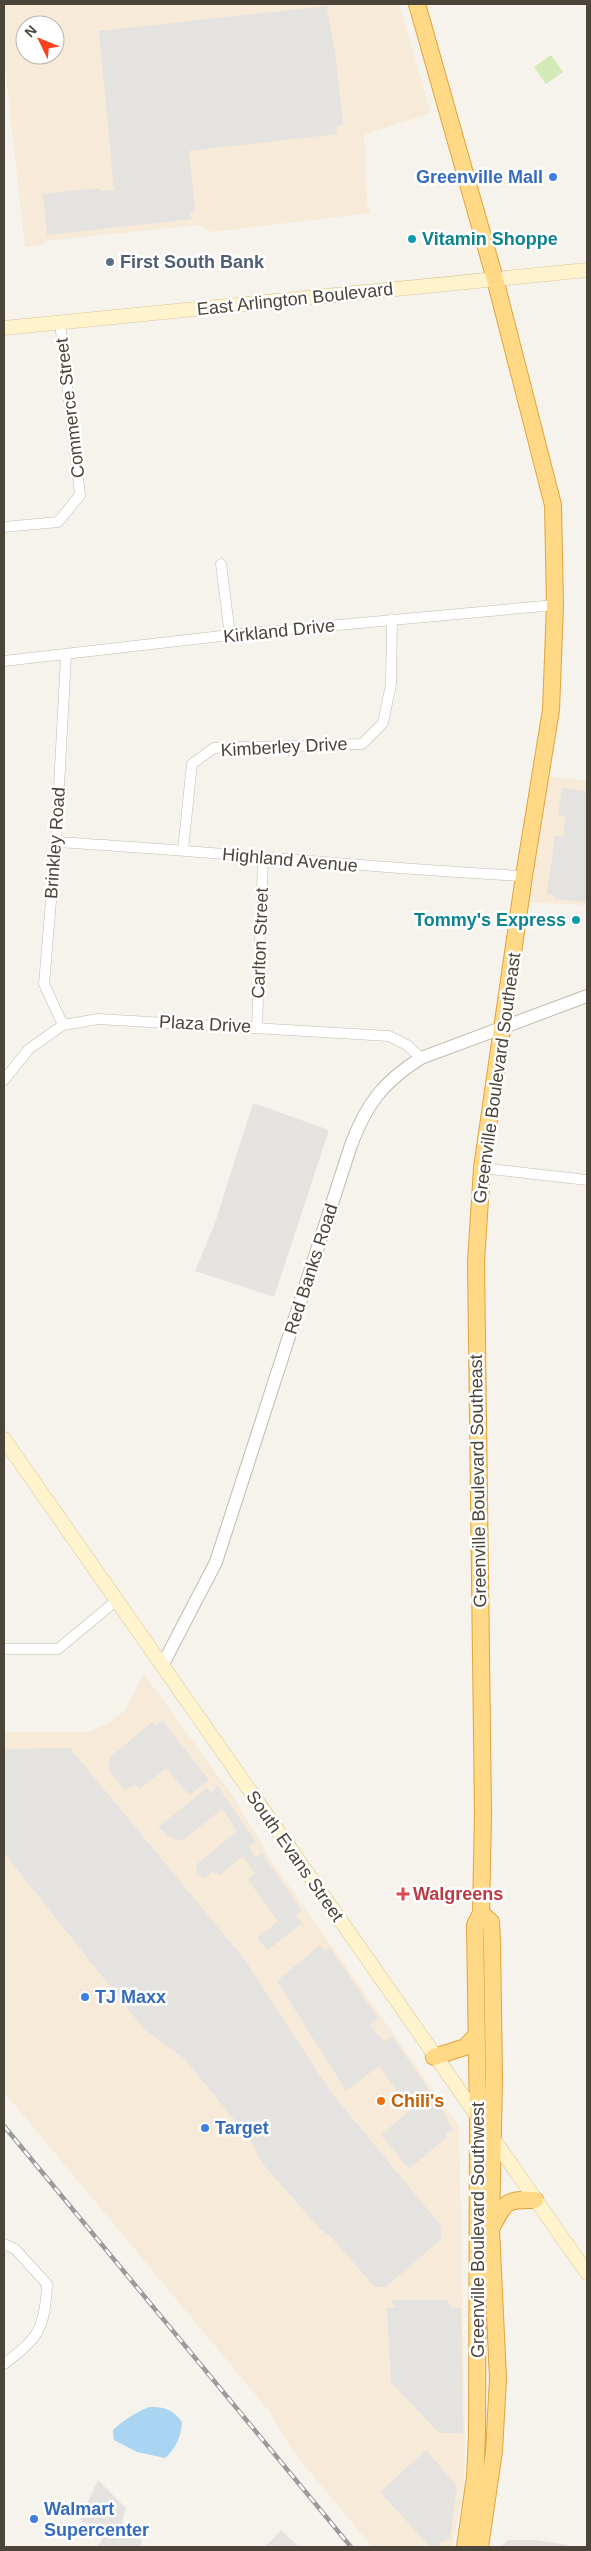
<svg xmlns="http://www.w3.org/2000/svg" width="591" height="2551" font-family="Helvetica,sans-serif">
<rect width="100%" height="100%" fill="#f6f3ec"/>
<!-- commercial -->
<path fill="#f7ead8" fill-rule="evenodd" d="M4,4H399L431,113L364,135L367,203L371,213L212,232L198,225L45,241L44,245L25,247L4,56ZM25,25H55V55H25Z
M541,775L587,781V905L520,902Z
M144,1674L232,1795L273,1863L459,2127L465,2434L464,2488L452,2547H372L292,2450L269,2411L4,2092V1732H88L109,1723L125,1710Z"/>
<!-- green -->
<path fill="#d2eab5" d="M551,55L563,72L546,84L534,67Z"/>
<!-- parking -->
<path fill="#e5e3e0" d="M326,6L335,51L343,123L335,129L338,134L189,151L195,211L189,212L192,219L47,235L43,194L100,188L101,191L114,190L99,31Z
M562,787L587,792V902L555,899L554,895L547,894L555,836H563L566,817L558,815Z
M253,1103L329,1130L274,1297L195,1271L215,1223Z
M162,1720L209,1780L189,1795L166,1768L140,1789L135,1784L125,1791L108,1769L111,1756L152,1722L155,1725Z
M70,1748L245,1960L330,2091L438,2222L441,2228V2239L386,2287H375L330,2236L319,2228L263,2164L249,2138L185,2059L144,2029L4,1853V1749Z
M217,1785L256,1842L249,1847L255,1857L262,1853L302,1911L296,1915L302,1923L268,1950L257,1938L278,1921L248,1880L255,1874L243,1856L220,1875L212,1872L204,1879L196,1871L197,1864L237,1831L222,1809L182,1841L169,1837L158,1827L207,1788L212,1793Z
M320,1945L325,1951L330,1948L378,2018L370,2025L384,2042L392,2036L441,2107L453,2130L446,2133L447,2137L409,2169L381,2135L410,2110L379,2066L346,2091L277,1981Z
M390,2300H447L452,2308H461L463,2433H439L391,2382L387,2308H396Z
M426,2450L457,2486L450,2538L440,2543L438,2547H430L380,2492Z
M98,2480L126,2508L122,2522L142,2541L140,2547H97L102,2540L80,2519Z
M281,2530L299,2547H265Z
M508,2540H536L568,2545L567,2547H501Z"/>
<!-- water -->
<path fill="#a9d4f2" d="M149,2407C165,2407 172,2409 182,2422C181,2437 176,2448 165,2458L137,2452L114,2440L113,2430C125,2419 135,2413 149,2407Z"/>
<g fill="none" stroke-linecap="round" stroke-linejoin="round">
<!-- minor casing -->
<g stroke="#c2bbae" stroke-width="11">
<path id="minor" d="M4,527L58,522L80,495L60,323
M221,564L230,635
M4,661L230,635L555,605
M56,842C212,851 368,868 524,876
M183,850L192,764L214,748L362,744L383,723L391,684L392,619
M63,1025L44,984L56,842L66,656
M257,1027L263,859
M4,1080L29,1049L63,1025L98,1019L389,1036L407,1045L421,1058
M482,1168L587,1180
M4,1649H58L117,1600
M4,2244L15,2249L47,2284C45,2328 39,2338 4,2364"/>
</g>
<!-- tertiary casing -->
<g stroke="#c2bbae" stroke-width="14">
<path id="tertiary" d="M163,1664L216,1562L351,1145C367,1103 383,1082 421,1058L587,996"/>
</g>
<!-- secondary casing -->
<g stroke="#d6c79b" stroke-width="15">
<path id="secondary" d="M4,328L587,270
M4,1439L587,2273"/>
</g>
<!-- trunk casing -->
<g stroke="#e0a43c" stroke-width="18">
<path id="trunk" d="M417,4L495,279L553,505L555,605L551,710L524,876L482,1168L476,1262L483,1813L481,1913L475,1925L478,2119L477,2436L475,2477L465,2547
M434,2057L465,2047L477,2035
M492,2227C505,2202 506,2199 535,2200
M480,2547L494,2451L498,2379L491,2229L494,2078L492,1942L491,1922L481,1913"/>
</g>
<!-- minor -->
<use href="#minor" stroke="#fff" stroke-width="10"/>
<!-- tertiary -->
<use href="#tertiary" stroke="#fff" stroke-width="12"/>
<!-- secondary -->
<use href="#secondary" stroke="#fff3cd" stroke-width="14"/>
<!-- trunk -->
<use href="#trunk" stroke="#ffd985" stroke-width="16"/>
<!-- rail casing -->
<g stroke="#9a9a9a" stroke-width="4.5">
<path id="rail" d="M4,2126L351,2547"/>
</g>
<!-- rail -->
<use href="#rail" stroke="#fff" stroke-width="2.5" stroke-dasharray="8" stroke-linecap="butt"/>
</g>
<!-- markers -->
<g fill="#3f7fe0" stroke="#fff" stroke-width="2">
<circle cx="553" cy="177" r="5"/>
<circle cx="85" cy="1997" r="5"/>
<circle cx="205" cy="2128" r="5"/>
<circle cx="34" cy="2519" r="5"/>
</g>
<g fill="#0f9aa8" stroke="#fff" stroke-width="2">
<circle cx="412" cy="239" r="5"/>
<circle cx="576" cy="920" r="5"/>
</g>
<circle fill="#5c6f8a" stroke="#fff" stroke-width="2" cx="110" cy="262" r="5"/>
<path fill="#e0444e" stroke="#fff" stroke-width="2" d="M400.5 1886.5h5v5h5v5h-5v5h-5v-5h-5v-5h5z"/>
<circle fill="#e8710a" stroke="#fff" stroke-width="2" cx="381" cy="2101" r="5"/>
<g text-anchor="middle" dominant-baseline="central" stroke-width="5" stroke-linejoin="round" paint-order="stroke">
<!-- shop labels -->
<g font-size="18" font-weight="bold" fill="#366cbe" stroke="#fff" text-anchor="start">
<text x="543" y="177" text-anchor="end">Greenville Mall</text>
<text x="95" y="1997">TJ Maxx</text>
<text x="215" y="2128">Target</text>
<text x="44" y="2509">Walmart<tspan x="44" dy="21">Supercenter</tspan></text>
</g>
<!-- culture labels -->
<g font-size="18" font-weight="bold" fill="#0d838f" stroke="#fff" text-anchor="start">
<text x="422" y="239">Vitamin Shoppe</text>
<text x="566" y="920" text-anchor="end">Tommy's Express</text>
</g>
<!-- service labels -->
<g font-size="18" font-weight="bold" fill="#4e5e75" stroke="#fff" text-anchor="start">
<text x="120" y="262">First South Bank</text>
</g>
<!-- street labels -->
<g font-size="18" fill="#4b4439" stroke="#fff">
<text transform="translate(295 299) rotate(-6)">East Arlington Boulevard</text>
<text transform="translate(70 408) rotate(-97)">Commerce Street</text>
<text transform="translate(279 631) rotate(-6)">Kirkland Drive</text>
<text transform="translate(284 747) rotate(-3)">Kimberley Drive</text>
<text transform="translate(55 843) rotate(-86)">Brinkley Road</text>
<text transform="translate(290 860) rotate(5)">Highland Avenue</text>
<text transform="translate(260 943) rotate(-88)">Carlton Street</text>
<text transform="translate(205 1024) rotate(3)">Plaza Drive</text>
<text transform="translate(497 1078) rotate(-82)">Greenville Boulevard Southeast</text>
<text transform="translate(311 1269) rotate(-72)">Red Banks Road</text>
<text transform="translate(478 1481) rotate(-91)">Greenville Boulevard Southeast</text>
<text transform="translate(295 1856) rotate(55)">South Evans Street</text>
<text transform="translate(478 2230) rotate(-90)">Greenville Boulevard Southwest</text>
</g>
<!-- health labels -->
<g font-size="18" font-weight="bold" fill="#be3a42" stroke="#fff" text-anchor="start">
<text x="413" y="1894">Walgreens</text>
</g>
<!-- food labels -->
<g font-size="18" font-weight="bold" fill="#c56008" stroke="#fff" text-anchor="start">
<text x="391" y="2101">Chili's</text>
</g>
</g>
<!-- border -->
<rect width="591" height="2551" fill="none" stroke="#4b4439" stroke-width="10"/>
<!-- north arrow -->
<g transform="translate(40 40) rotate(313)"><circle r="24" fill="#ffffff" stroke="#b7b4b0"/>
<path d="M0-4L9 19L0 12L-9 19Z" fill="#fc3f1d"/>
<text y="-8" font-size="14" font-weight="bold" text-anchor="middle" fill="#4b4439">N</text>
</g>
</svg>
